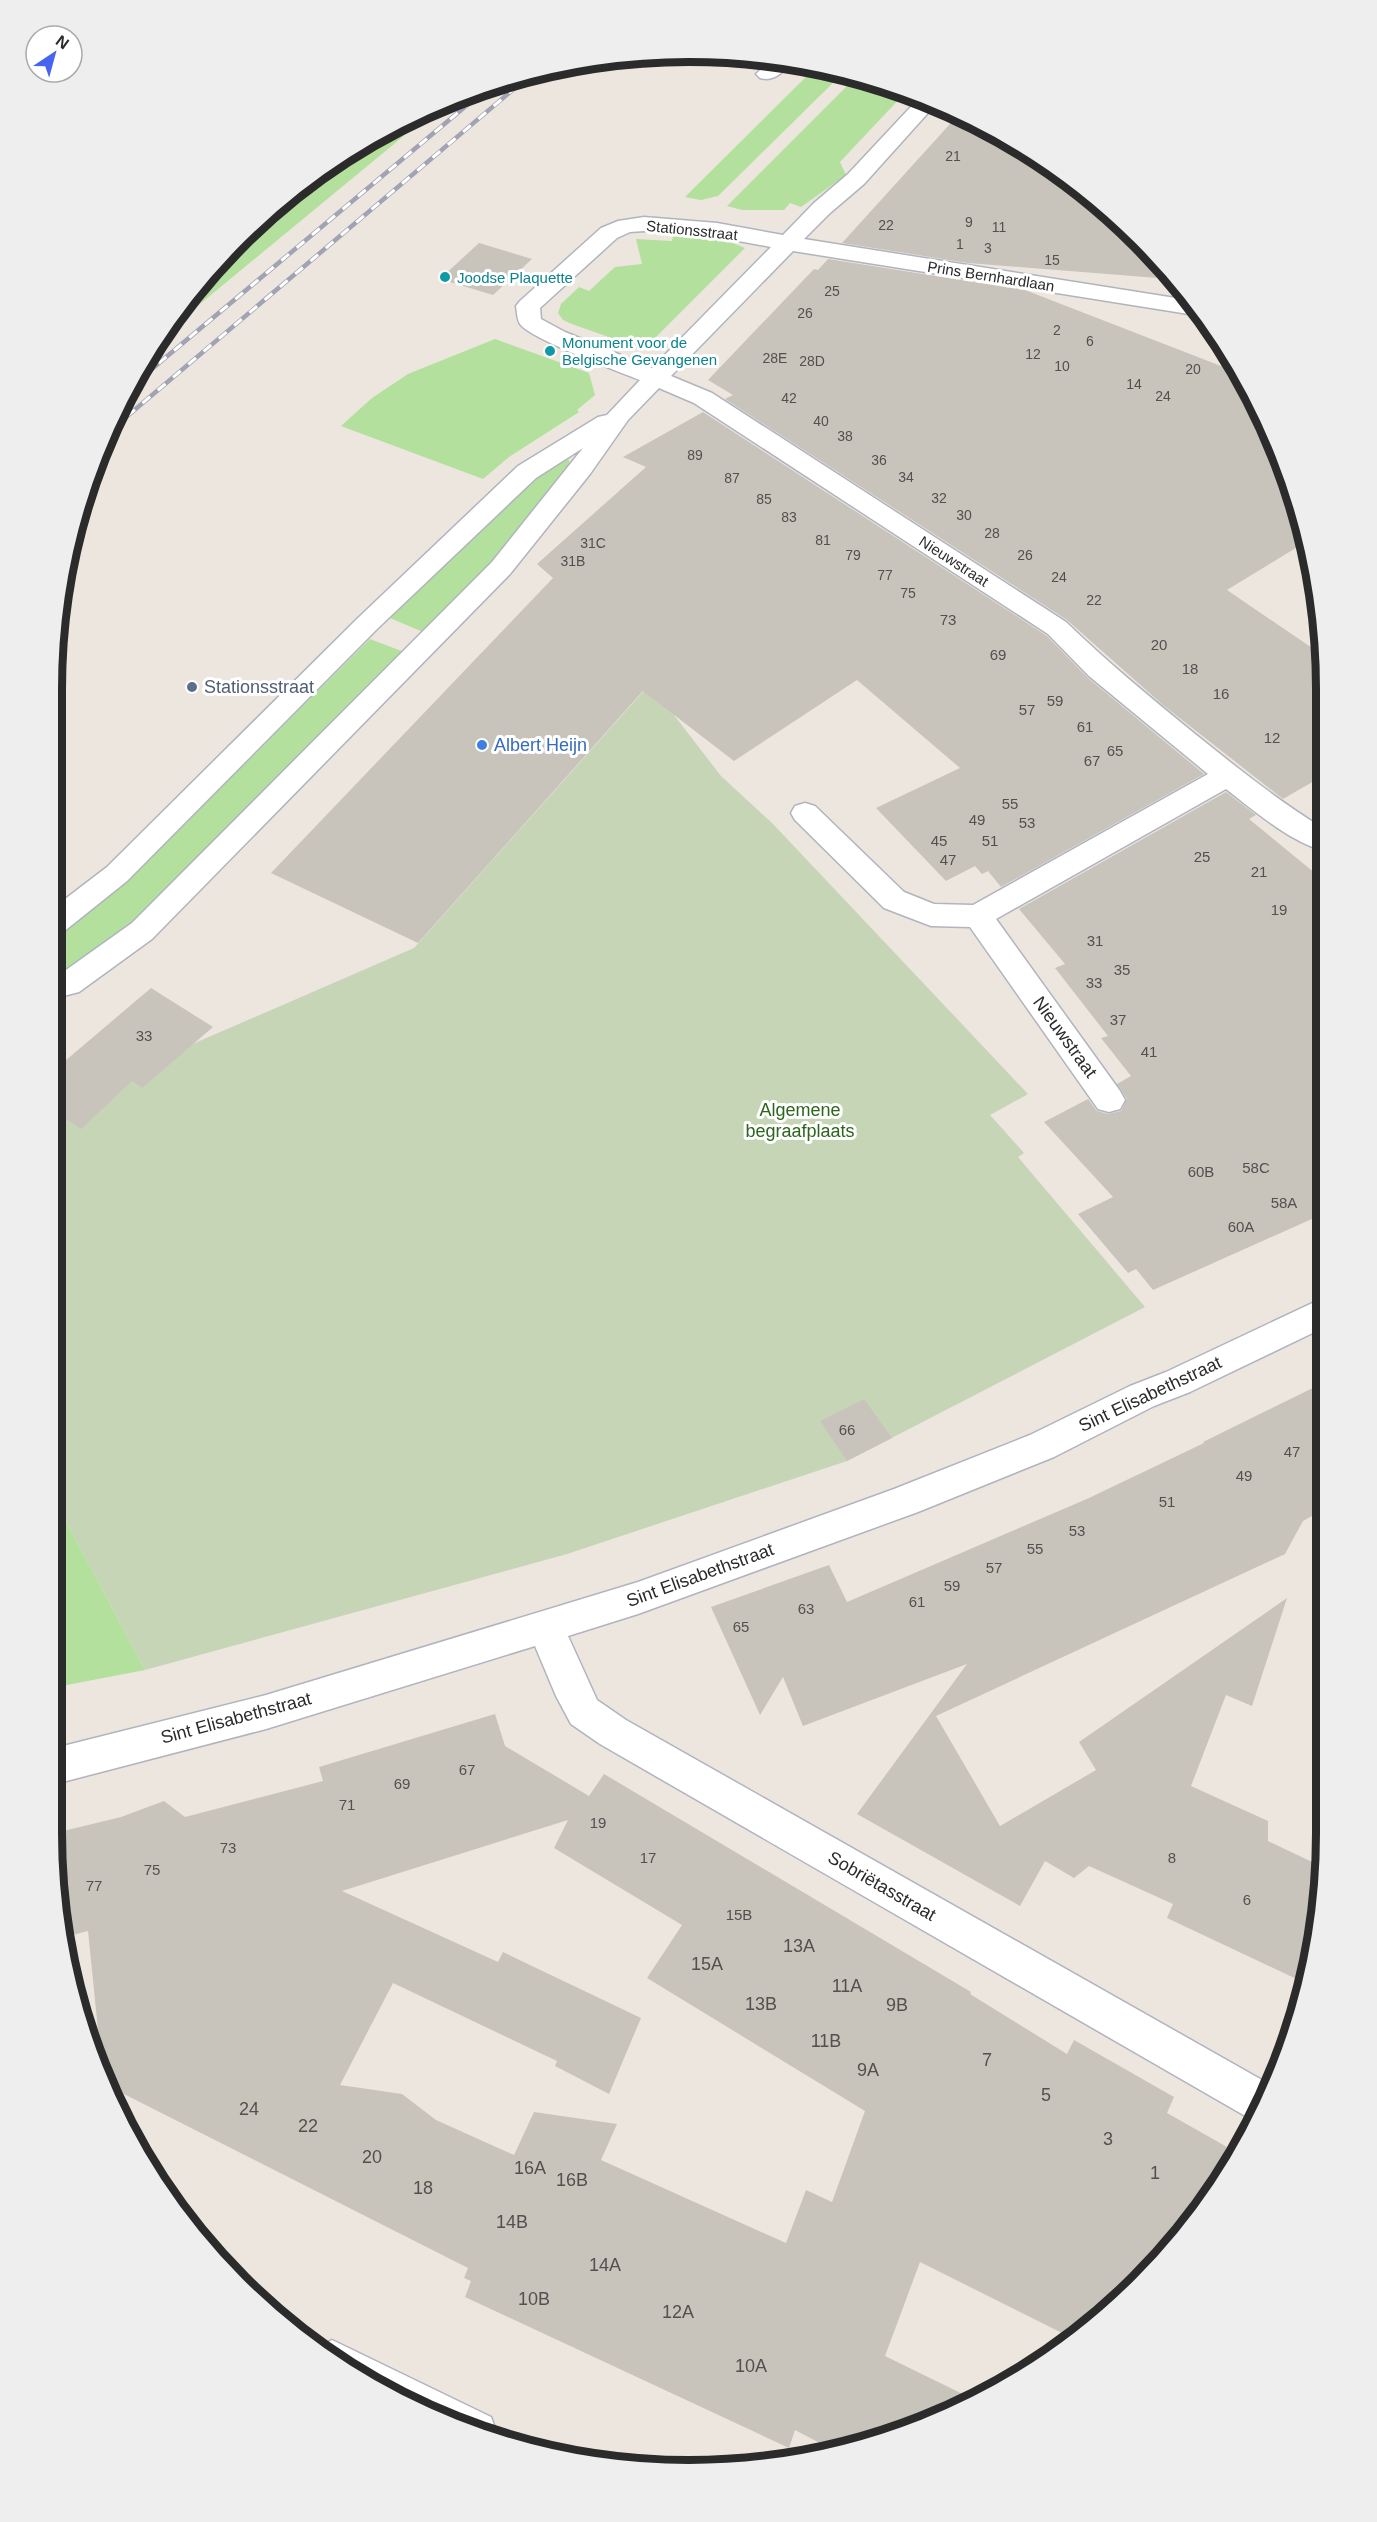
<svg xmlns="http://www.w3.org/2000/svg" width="1377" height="2522" font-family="Helvetica,sans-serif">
<rect width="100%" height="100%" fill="#ece6de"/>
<!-- green -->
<path fill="#b3e09d" d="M816,67L843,73L718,196L701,200L685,197Z
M857,76L893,85L913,94L903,95L840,162L846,175L801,207L790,203L784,210H742L727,206Z
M428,109L434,111L160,337L209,268L271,210L306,182L412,115Z
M673,236L728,241L745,248L646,347L634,346L572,324L563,320L558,313L561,304L579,287L589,291L615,267L642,264L636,239L672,241Z
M495,339L589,373L595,395L577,410L579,412L509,457L483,479L341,426L372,398L408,374Z
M568,458L570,464L492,562L423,632L390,618L522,487L557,459Z
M370,639L404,652L122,936L84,964L52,981V935L140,867Z
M51,1493L145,1670L51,1688Z"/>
<!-- cemetery -->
<path fill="#c5d5b6" d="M650,684L721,776L773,824L1028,1094L990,1115L1024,1153L1018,1157L1145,1307L847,1461L567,1554L145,1670L51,1493L52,1105L414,948Z"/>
<!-- building -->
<path fill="#c8c4bc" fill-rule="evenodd" d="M959,114L1007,136L1109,209L1170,279L968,263L842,243Z
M479,243L532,259L493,295L440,279Z
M828,259L1025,290L1239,373L1278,445L1304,543L1227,590L1321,654V777L1283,799L1163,705L1067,620L725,399L733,395L708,380L814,269L818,270Z
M703,412L1047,636L1088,678L1204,774L1001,887L988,871L982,874L975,866L946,881L876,808L960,768L857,680L734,761L643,691L418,943L271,873L553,578L537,564L646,467L623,457Z
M1226,792L1256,815L1249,819L1321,878L1323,1214L1153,1290L1136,1269L1128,1273L1078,1214L1113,1197L1044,1122L1088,1099L1097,1111L1108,1114L1121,1111L1127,1099L1117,1084L1131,1076L1101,1038L1108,1036L1055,968L1065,964L1019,909Z
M151,988L213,1027L142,1088L132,1081L81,1129L52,1109V1072Z
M1323,1383V1510L1303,1521L1285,1554L936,1716L1000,1826L1096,1770L1079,1742L1287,1598L1252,1706L1226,1695L1191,1786L1268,1821V1841L1325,1868L1307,1984L1167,1918L1173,1904L1089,1866L1074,1878L1045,1861L1020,1906L857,1814L967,1664L803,1726L783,1677L760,1715L711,1607L829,1565L847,1602L1089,1498L1204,1443L1203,1442Z
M864,1399L892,1438L847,1461L820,1421Z
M495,1714L505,1746L589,1796L604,1774L971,1992L970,1994L1067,2054L1074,2040L1174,2097L1167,2113L1227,2147L1193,2223L1109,2313L1074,2339L920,2262L885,2356L975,2400L933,2422L853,2449L837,2452L795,2430L789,2448L465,2297L471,2281L464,2278L468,2268L106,2085L103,2079L88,1931L61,1938L51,1834L121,1817L164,1801L185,1817L323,1781L319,1767ZM568,1820L554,1848L682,1925L647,1978L865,2111L832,2202L806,2190L786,2243L601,2160L617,2124L534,2112L514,2155L436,2120L402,2094L340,2085L393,1983L557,2061L555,2066L609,2094L641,2018L503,1952L498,1962L342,1891Z"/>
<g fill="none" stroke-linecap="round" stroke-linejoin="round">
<!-- lane casing -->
<g stroke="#b1b4be" stroke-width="3">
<path id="lane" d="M774,57L793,61C783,72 774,82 760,78L756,74Z"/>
</g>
<!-- street casing -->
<g stroke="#b1b4be" stroke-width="3">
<path id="street" d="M920,97L936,104L864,184L830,213L804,239L1188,300L1200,314L1195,315L793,251L671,376L712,393L1066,622C1107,662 1151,698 1195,734C1236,767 1276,799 1321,827V850C1288,840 1253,810 1226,789L996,919L1120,1091L1125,1100L1120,1109L1109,1112L1098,1109L970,927L931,926L884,908L795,820L791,813L795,806L805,803L815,806L904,892L934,904L973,905L1208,774L1089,676L1048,634L694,403L659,388L628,420L590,474L510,574L152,939L79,992L52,999V977L59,975L132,923L492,562L583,448L536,478L376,630L127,881L62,933L52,936V909L107,867L358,618L518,466L598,417L607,415L640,380C619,372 529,338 520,324C517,319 517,312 516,306L520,301L601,228L618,221L644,217L717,223L783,235L814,203L848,174ZM644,231L717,237L771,247L652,368L565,332L541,319L540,308L617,238L630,232Z
M1323,1298V1328L1190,1392L1154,1406L1054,1457L918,1512L638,1614L568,1636L597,1700L626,1720L1269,2084L1254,2121L600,1744L571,1724L556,1696L535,1646L266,1729L51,1785V1749L266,1695L638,1582L894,1489L1030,1435L1130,1386L1166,1372Z
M332,2340L491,2417L497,2433L495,2439C436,2419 365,2387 315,2349Z"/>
</g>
<!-- lane -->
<use href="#lane" fill="#fff" fill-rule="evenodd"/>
<!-- street -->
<use href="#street" fill="#fff" fill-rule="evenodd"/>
<!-- rail casing -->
<g stroke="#a1a3b4" stroke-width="4.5">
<path id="rail" d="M128,389L491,85
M112,429L535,71"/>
</g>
<!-- rail -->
<use href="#rail" stroke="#fff" stroke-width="3" stroke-dasharray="10" stroke-linecap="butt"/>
</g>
<!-- markers -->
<g fill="#0f9aa8" stroke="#fff" stroke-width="2">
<circle cx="445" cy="277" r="6"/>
<circle cx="550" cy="351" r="6"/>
</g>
<circle fill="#5c6f8a" stroke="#fff" stroke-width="2" cx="192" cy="687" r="6"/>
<circle fill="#3f7fe0" stroke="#fff" stroke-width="2" cx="482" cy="745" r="6"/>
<g text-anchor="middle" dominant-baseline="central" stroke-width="6" stroke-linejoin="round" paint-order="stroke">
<!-- far-number labels -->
<g font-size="14" fill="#52514f">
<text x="953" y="156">21</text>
<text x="969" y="222">9</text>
<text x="886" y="225">22</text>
<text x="999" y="227">11</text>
<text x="960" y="244">1</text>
<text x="988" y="248">3</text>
<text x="1052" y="260">15</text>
<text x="832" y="291">25</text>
<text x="805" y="313">26</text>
<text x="1057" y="330">2</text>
<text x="1090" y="341">6</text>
<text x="1033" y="354">12</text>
<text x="775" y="358">28E</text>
<text x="812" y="361">28D</text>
<text x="1062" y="366">10</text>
<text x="1193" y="369">20</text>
<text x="1134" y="384">14</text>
<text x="1163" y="396">24</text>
<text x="789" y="398">42</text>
<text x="821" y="421">40</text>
<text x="845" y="436">38</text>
<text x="695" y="455">89</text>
<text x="879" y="460">36</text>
<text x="906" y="477">34</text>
<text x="732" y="478">87</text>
<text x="939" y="498">32</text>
<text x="764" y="499">85</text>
<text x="964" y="515">30</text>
<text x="789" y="517">83</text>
<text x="992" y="533">28</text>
<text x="823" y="540">81</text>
<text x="593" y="543">31C</text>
<text x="853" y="555">79</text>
<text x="1025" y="555">26</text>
<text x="573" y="561">31B</text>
<text x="885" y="575">77</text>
<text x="1059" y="577">24</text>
<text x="908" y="593">75</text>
<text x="1094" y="600">22</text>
</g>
<!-- far-street labels -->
<g font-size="15" fill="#2b2b2b" stroke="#fff">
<text transform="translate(692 230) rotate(6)">Stationsstraat</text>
<text transform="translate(991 276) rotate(9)">Prins Bernhardlaan</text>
<text transform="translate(954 561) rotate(33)">Nieuwstraat</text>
</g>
<!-- far-culture labels -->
<g font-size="15" fill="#0d838f" stroke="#fff" text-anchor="start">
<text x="457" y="277">Joodse Plaquette</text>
<text x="562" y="342">Monument voor de<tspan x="562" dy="17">Belgische Gevangenen</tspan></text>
</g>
<!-- number labels -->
<g font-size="15" fill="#52514f">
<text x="948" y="619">73</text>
<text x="1159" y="644">20</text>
<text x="998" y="654">69</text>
<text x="1190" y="668">18</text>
<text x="1221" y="693">16</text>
<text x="1055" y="700">59</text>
<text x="1027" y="709">57</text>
<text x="1085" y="726">61</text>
<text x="1272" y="737">12</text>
<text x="1115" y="750">65</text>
<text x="1092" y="760">67</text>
<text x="1010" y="803">55</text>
<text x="977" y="819">49</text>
<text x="1027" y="822">53</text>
<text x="939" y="840">45</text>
<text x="990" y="840">51</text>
<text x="1202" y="856">25</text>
<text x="948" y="859">47</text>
<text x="1259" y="871">21</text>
<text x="1279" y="909">19</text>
<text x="1095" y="940">31</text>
<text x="1122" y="969">35</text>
<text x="1094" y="982">33</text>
<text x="1118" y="1019">37</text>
<text x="144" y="1035">33</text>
<text x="1149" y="1051">41</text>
<text x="1256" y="1167">58C</text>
<text x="1201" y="1171">60B</text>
<text x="1284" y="1202">58A</text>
<text x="1241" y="1226">60A</text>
<text x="847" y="1429">66</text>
<text x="1292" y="1451">47</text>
<text x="1244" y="1475">49</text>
<text x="1167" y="1501">51</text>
<text x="1077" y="1530">53</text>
<text x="1035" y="1548">55</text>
<text x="994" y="1567">57</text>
<text x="952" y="1585">59</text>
<text x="917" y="1601">61</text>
<text x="806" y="1608">63</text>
<text x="741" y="1626">65</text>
<text x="467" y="1769">67</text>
<text x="402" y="1783">69</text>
<text x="347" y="1804">71</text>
<text x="598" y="1822">19</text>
<text x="228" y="1847">73</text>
<text x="648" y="1857">17</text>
<text x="1172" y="1857">8</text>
<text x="152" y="1869">75</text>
<text x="94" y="1885">77</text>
<text x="1247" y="1899">6</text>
<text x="739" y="1914">15B</text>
</g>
<!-- service labels -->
<g font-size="18" fill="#4e5e75" stroke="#fff" text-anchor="start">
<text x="204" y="687">Stationsstraat</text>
</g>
<!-- shop labels -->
<g font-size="18" fill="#366cbe" stroke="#fff" text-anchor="start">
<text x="494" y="745">Albert Heijn</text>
</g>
<!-- street labels -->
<g font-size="18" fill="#2b2b2b" stroke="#fff">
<text transform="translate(1065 1037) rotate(54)">Nieuwstraat</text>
<text transform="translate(1150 1394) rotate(-25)">Sint Elisabethstraat</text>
<text transform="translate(700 1575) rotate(-20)">Sint Elisabethstraat</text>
<text transform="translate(236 1718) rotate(-15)">Sint Elisabethstraat</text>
<text transform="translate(882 1886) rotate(30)">Sobriëtasstraat</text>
</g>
<!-- park labels -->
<g font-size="18" fill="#2c651e" stroke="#fff">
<text x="800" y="1110">Algemene<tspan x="800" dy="21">begraafplaats</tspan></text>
</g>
<!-- near-number labels -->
<g font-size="18" fill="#52514f">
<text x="799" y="1946">13A</text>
<text x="707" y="1964">15A</text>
<text x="847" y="1986">11A</text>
<text x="761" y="2004">13B</text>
<text x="897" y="2005">9B</text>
<text x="826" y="2041">11B</text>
<text x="987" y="2060">7</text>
<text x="868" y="2070">9A</text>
<text x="1046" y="2095">5</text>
<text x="249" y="2109">24</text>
<text x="308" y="2126">22</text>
<text x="1108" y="2139">3</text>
<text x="372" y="2157">20</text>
<text x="530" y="2168">16A</text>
<text x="1155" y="2173">1</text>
<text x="572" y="2180">16B</text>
<text x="423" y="2188">18</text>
<text x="512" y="2222">14B</text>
<text x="605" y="2265">14A</text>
<text x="534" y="2299">10B</text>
<text x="678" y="2312">12A</text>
<text x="751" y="2366">10A</text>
</g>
</g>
<!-- crop -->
<path d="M0 0H1377V2522H0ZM689 62H689A627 627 0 0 1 1316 689V1833A627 627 0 0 1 689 2460H689A627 627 0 0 1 62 1833V689A627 627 0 0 1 689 62Z" fill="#eee" fill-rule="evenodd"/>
<path fill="none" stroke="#2b2b2b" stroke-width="8" d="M689 62H689A627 627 0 0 1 1316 689V1833A627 627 0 0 1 689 2460H689A627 627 0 0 1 62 1833V689A627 627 0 0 1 689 62Z"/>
<!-- north arrow -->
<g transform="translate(54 54) rotate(36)"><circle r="28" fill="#ffffff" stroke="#aaaaaa" stroke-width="1.5"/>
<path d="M0-4.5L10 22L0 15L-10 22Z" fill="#4764f0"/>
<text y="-9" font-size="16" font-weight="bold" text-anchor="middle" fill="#2b2b2b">N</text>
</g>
</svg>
